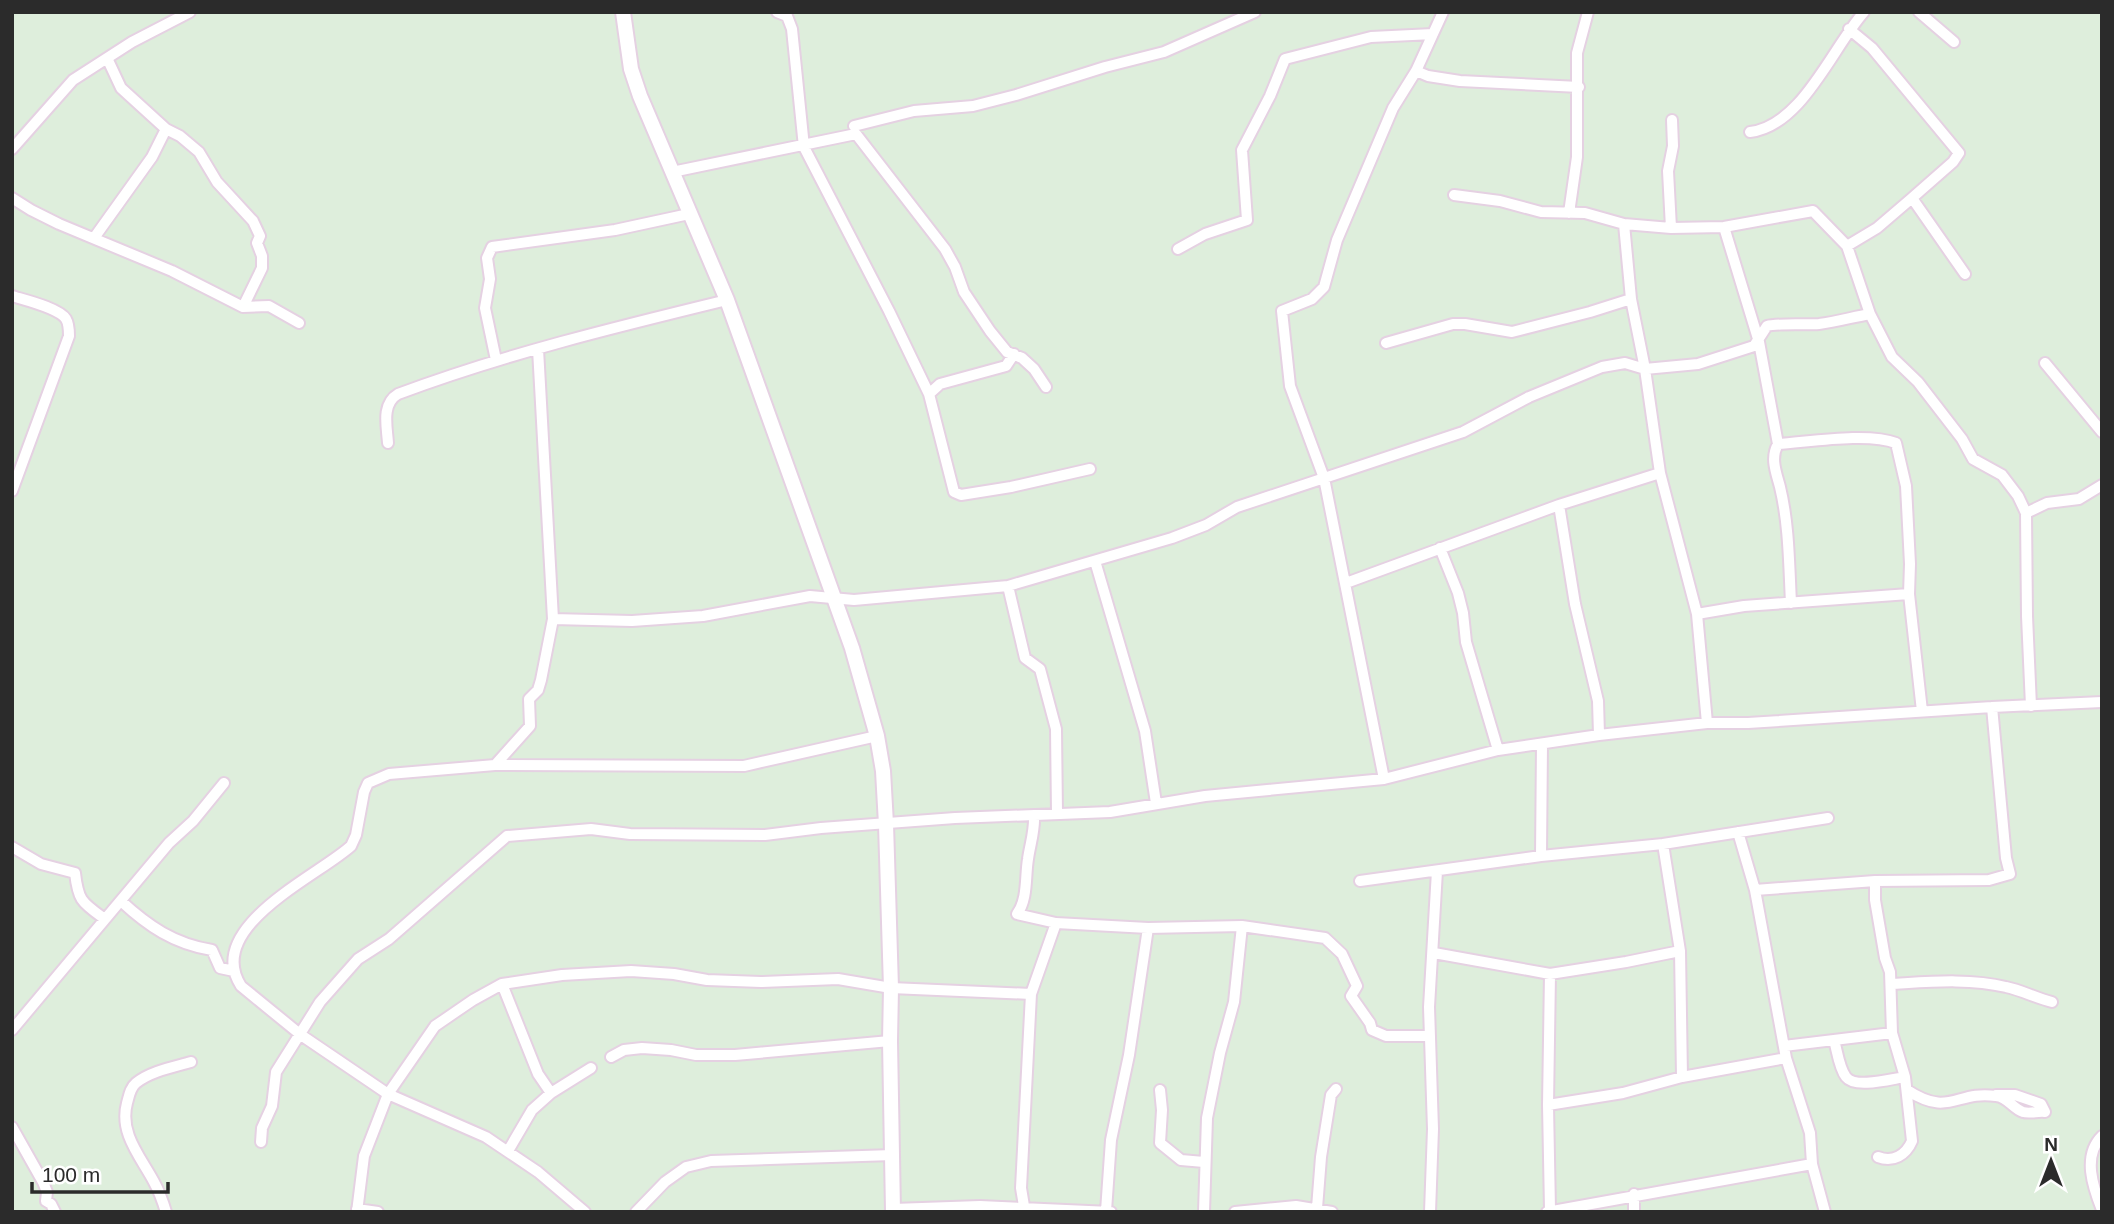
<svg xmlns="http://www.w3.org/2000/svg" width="2114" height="1224" font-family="Arial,sans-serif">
<rect width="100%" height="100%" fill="#deeedc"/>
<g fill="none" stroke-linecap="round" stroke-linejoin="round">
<!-- street casing -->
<g stroke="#e5d1e2" stroke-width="14">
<path id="street" d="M777,12L787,16L792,29L804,147L889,311L929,394L954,492L961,495L1011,487L1090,469
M1919,12L1954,42
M1849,29L1872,48L1959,153L1953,162L1912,198
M1416,71L1428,76L1460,81L1579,87
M854,126L914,111L973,106L1016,95L1105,67L1164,52L1255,12
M166,129L180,136L199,152L217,182L253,221L260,236L257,243L262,256V268L243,307
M1750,132C1802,126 1832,48 1864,12
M12,149L73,80L132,42L190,12
M672,172L856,134L945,249L955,267L964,292L990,331L1007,352L1022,358L1034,369L1046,387
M1454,195L1500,201L1541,212L1585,213L1624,224L1671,228L1724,227L1813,211L1847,246
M12,198L31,210L59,224L172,271L243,307L269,306L299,323
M1569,213L1577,157V53L1588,12
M1624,224L1631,299L1645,369L1660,473L1697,614L1707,723
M1724,227L1759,342L1778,444C1770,458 1776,472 1780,487C1789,524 1789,564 1791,603
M1671,228L1668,171L1673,146L1672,120
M94,238L152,157L166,129L121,88L107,58
M1178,249L1205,234L1247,220L1242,150L1270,96L1285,59L1371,37L1433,34
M1965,274L1912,198L1877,228L1847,246L1870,314L1892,357L1918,382L1962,439L1973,459L2002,475L2018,496L2026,513L2027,616L2031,706
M12,296C25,300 59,308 66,319C69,324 69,331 69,336L12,491
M1386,343L1453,324H1465L1512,332L1590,312L1631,299
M496,360L485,308L490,279L487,258L492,247L615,230L689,214
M2045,363L2102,432
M929,394L940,384L1006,366L1014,354
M388,443C387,427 381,404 398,394C505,354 616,327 727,300
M1778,444C1809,442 1868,432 1896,443L1906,486L1910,564L1909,594L1922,711
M1559,505L1575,604L1598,701L1599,735
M2026,513L2047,503L2079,499L2102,485
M1440,548L1458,593L1463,613L1466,642L1498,750
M1095,561L1145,731L1156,803
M1346,583L1559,505L1660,473
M1008,586L1025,658L1040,669L1056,729L1057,814
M1697,614L1744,606L1909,594
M553,619L632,621L703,616L810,596L854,600L1008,586L1172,538L1206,525L1237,507L1463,432L1529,397L1602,367L1625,363L1645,369L1698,364L1754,346L1767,326C1777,323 1805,325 1819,324C1836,322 1853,317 1870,314
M495,765L530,726L529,699L538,690L541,680L553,619L538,349
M1384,779L1324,478L1290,386L1282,311L1312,299L1324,287L1337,240L1393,108L1416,71L1443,12
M1034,815C1035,831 1030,844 1028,859C1025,877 1028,899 1017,914L1056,923L1148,928L1242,926L1325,938L1342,954L1357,986L1351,996L1370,1023L1372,1030L1386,1036H1430
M1663,844L1680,951L1682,1077
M12,847L41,864L75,873C78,899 81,902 102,917
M1541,856L1542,744
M1360,881L1541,856L1663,844L1828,818
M1875,881V900L1885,958L1890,972L1892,1033L1905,1077L1912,1141C1906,1155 1893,1163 1878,1157
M1755,890L1875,881L1989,880L2010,874L2006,858L1992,707
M121,901C148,926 174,944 212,950L220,968L234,971
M1434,953L1550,974L1626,962L1680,951
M1550,974L1548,1105L1550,1210
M502,984L538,1074L551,1093
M1891,984C1928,982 1969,978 2006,987C2021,990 2036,998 2052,1002
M12,1030L169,843L193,821L224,783
M1834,1040C1837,1050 1839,1068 1846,1077C1855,1089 1891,1079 1905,1077
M1784,1046L1892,1033
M611,1057L624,1050L642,1048L671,1050L696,1055H735L890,1041
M1786,1058L1810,1133L1812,1164L1825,1212
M1160,1090L1162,1110L1160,1143L1181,1160L1204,1162
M1907,1090C1950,1118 1956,1090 1996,1096C2008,1097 2013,1109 2023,1112C2030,1114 2038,1111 2045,1112L2041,1104L2015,1095H1996
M1548,1105L1623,1093L1682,1077L1786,1058L1755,890L1738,832
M12,1127L43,1182L47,1192L46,1201L51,1204L55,1212
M2102,1136C2082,1156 2093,1187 2102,1210
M261,1142L262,1128L272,1106L276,1072L320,1002L358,959L389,939L507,836L591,829L630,834L765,835L821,828L955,818L1110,812L1205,796L1384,779L1498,750L1599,735L1707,723H1748L1992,707L2102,702
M508,1151L532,1110L551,1093L591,1068
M1634,1194V1212
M1317,1208L1321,1157L1331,1095L1336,1089
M357,1209L378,1212
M893,1209L980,1206L1111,1212
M1106,1211L1111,1140L1129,1055L1148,928
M166,1212C163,1202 159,1191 154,1182C140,1156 119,1133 127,1103C129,1096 130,1088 136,1083C151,1071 174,1067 191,1062
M357,1212L364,1156L388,1094L435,1026L473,1000L502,984L562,975L631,971L674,974L707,980L761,982L838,979L891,988L1031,994
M585,1212L538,1172L486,1137L388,1094L301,1035L241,986C203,927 318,876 351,846L356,835L364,792L368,783L389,774L495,765L744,766L877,736
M636,1212L665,1182L686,1167L711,1161L893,1155
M1025,1212L1021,1188L1031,994L1056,923
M1204,1212L1207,1118L1220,1053L1234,1002L1242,926
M1235,1212L1296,1206L1332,1212
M1430,1212L1433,1129L1429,1007L1437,871
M1547,1212L1812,1164"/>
</g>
<!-- secondary casing -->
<g stroke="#e5d1e2" stroke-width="18">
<path id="secondary" d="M623,12L631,69L640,96L727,300L852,648L877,736L883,771L886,824L891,988L890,1041L893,1212"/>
</g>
<!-- street -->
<use href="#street" stroke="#fff" stroke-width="10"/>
<!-- secondary -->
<use href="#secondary" stroke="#fff" stroke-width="14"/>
</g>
<!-- border -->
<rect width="2114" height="1224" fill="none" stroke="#2b2b2b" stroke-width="28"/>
<!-- north arrow -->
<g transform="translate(2051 1161)" stroke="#ffffff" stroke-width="5" paint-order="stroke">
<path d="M0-5L12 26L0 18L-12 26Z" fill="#2b2b2b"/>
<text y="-10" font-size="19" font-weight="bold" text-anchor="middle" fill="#2b2b2b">N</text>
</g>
<!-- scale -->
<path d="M32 1182v10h136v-10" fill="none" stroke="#2b2b2b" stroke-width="3.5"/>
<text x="42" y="1182" font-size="21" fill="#2b2b2b" stroke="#ffffff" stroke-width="5" paint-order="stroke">100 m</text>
</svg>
